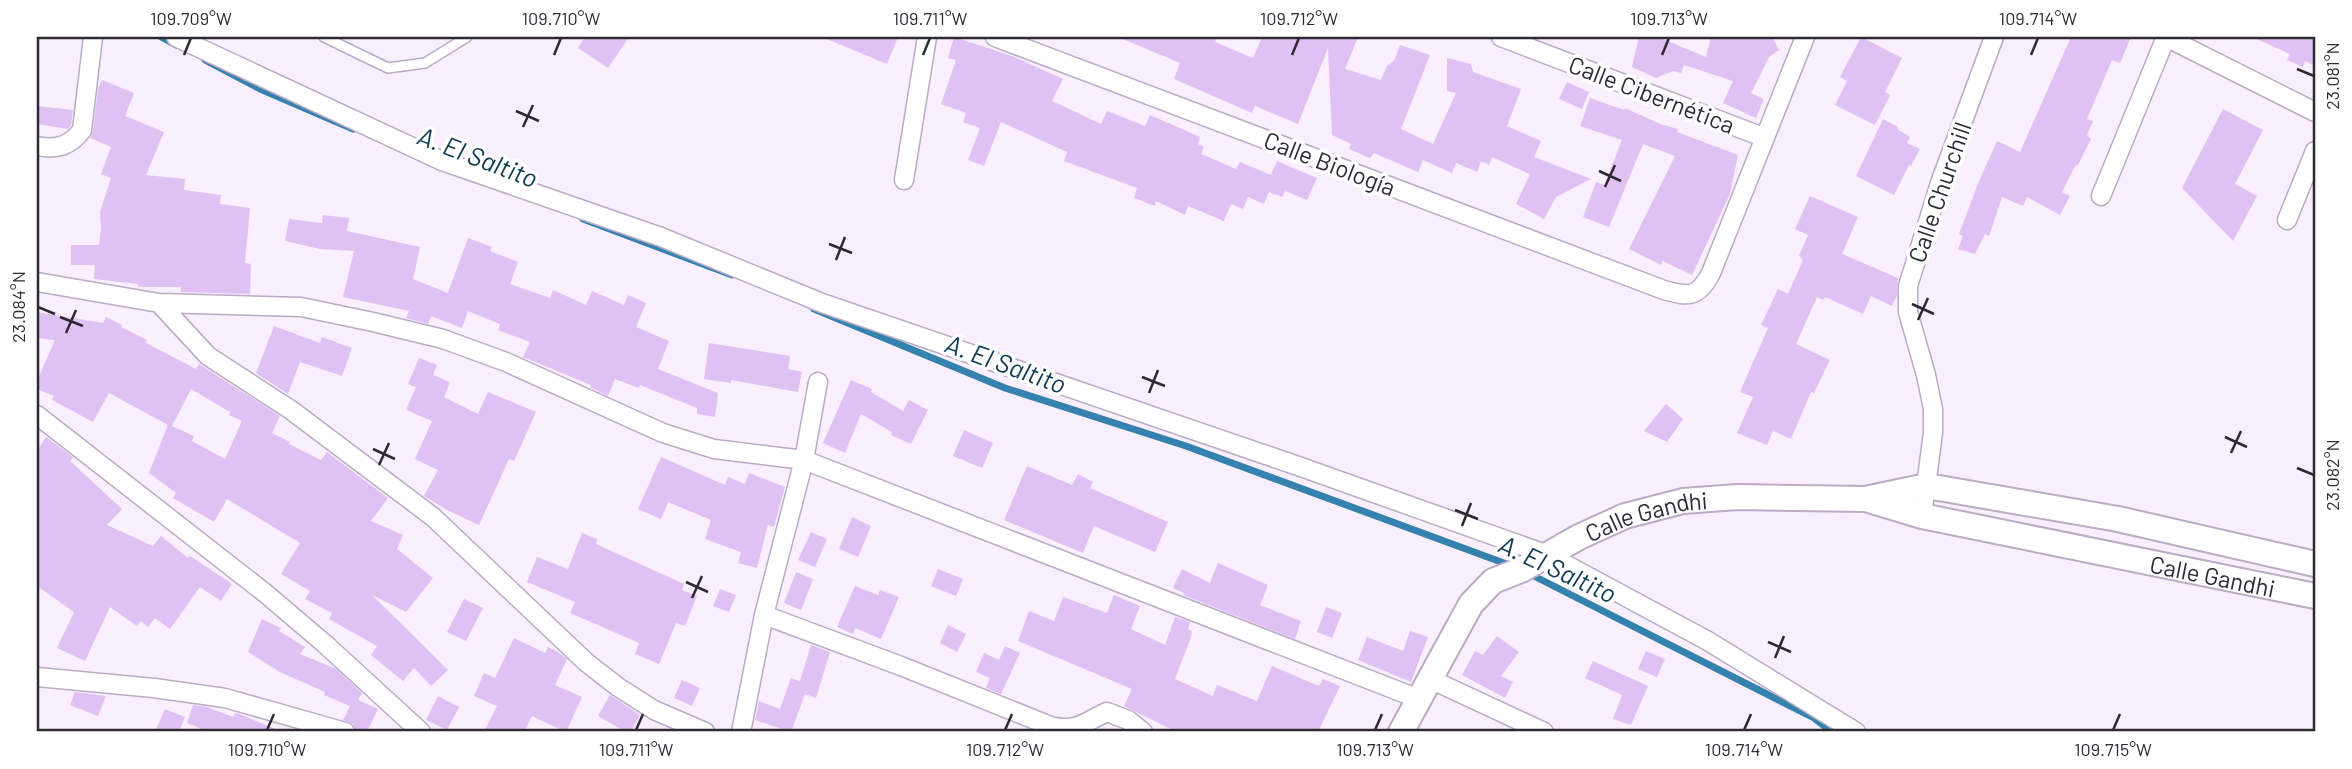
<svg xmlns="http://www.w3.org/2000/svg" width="2352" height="769" font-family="Barlow,sans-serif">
<rect width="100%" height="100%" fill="#f9efff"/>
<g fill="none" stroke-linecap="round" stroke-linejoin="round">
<!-- stream -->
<path stroke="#3682ae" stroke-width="7" d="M161,37L176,45
M205,60L260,89L353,129
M583,219L732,275
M814,309L1005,388L1186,446L1512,566
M1526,572L1814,718L1832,732"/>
</g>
<!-- building -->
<path fill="#dfc1f4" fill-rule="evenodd" d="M585,37H629L608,68L578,48Z
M822,37H898L887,64Z
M954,37L1012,56L1063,79L1052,101L1101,124L1107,111L1145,126L1150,115L1200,137L1198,144L1204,147L1201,154L1236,169L1240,162L1271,175L1277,161L1317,178L1307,200L1285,191L1282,197L1269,192L1264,204L1248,197L1243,209L1231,204L1224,221L1188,206L1185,215L1156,201L1155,206L1134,198L1137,188L1064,161L1067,152L1001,122L984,166L968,160L980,128L963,122L966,113L941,104L956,60L948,58Z
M1118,37H1218L1215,42L1253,58L1262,37H1358L1345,69L1381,80L1387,66L1394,61L1400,45L1430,55L1401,129L1433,144L1456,93L1447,91V58L1471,64L1473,72L1521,89L1507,126L1541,141L1534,157L1591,179L1556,197L1544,219L1516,204L1530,174L1492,157L1489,165L1481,161L1477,172L1456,163L1452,173L1423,160L1418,172L1374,153L1370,158L1349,149L1351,144L1332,135L1328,48L1298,124L1255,106L1252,113L1174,79L1180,63Z
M1639,37H1658L1706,57L1711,37H1772L1779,50L1769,57L1751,93L1764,99L1756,118L1723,103L1733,81L1684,65L1681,73L1673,71L1656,78L1632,67Z
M1861,37L1902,58L1885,92L1890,95L1875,125L1835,105L1847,81L1840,77Z
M2071,37H2131L2120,63L2112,60L2087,119L2093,121L2087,135L2091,139L2078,165L2075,166L2062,192L2070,196L2060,215L2027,197L2023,206L2002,197L1989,236L1985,234L1975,254L1958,249L1963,236L1959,234L1979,181L1997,141L2020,152Z
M2252,37H2315V66L2305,61L2303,67L2287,60L2290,54Z
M102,80L134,93L125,116L164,132L146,175L185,179L184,190L221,195L220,204L250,208L245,263L251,264L250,294L181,292V287H138V284L94,279L95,265H71V245H99L101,228L100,212L111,178L101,174L111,147L90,138L93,131L98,89Z
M1567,82L1589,92L1582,109L1559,99Z
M1590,98L1624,110L1625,108L1660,124L1678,129L1677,132L1738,155L1730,194L1692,275L1663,261L1661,265L1629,249L1675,156L1643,144L1609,227L1583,217L1596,182L1604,185L1622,140L1580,126Z
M37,106L73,110L71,125L68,129L37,124Z
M2223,109L2263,130L2235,184L2257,196L2233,241L2182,188Z
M1883,119L1898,127L1897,129L1910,137L1907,143L1920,149L1911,166L1909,165L1894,195L1856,176Z
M1810,196L1858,217L1842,254L1898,278L1897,296L1892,306L1871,296L1863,314L1825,297L1823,300L1817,297L1796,344L1830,360L1814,393L1811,392L1791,439L1773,431L1767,445L1737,433L1753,397L1740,392L1768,328L1761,325L1778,289L1788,294L1803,260L1799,256L1808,235L1795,229Z
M323,215L349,218L347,231L420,247L413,279L448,293L468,238L492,247L490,251L518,262L510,284L550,298L553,290L586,305L592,291L624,305L628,295L646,303L636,327L669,341L658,369L718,393L715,417L697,414V408L640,385L639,388L615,379L608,396L590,387L591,385L523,357L530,342L498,330L500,324L468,311L462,328L431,316L428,324L406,318L409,311L343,297L354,251L320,249L285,241L289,219L322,223Z
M37,312L103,323L106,317L122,325L121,327L147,340L146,343L196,369L199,364L280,416L272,433L290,442L289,444L321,460L327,452L388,498L371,521L403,535L397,549L433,578L406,612L372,595L448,670L431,686L414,668L403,681L371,655L377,646L329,619L332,613L305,599L310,591L281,574L300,543L227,499L214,522L173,498L176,493L149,473L168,425L109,393L93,422L52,400L54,396L37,389V381L55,340L37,338ZM191,389L230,412L229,415L242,421L225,459L192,441L194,436L172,426Z
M274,326L320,343L322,337L352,348L342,376L300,362L288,394L256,373Z
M709,343L790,356L788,369L802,372L798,392L731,380V383L704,379Z
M419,358L437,365L433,375L450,382L444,397L478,414L488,392L536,412L514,461L509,459L479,525L449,511L424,496L438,470L415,459L432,421L406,410L416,387L408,384Z
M851,380L872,389L871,392L903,411L909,400L928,410L911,444L891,435L892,432L861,414L845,453L823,443Z
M1666,404L1683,419L1667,442L1644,431Z
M964,430L993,443L982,468L953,456Z
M46,437L73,457L70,461L122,509L107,525L153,546L161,536L188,558L190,556L232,584L221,601L200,587L170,629L155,618L148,627L141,621L137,626L110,607L85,661L57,648L74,612L37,586V451Z
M661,457L725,485L728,477L745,484L749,473L785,487L774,527L768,525L757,568L738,563L741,552L705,539L711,520L668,502L661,519L638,509Z
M1027,466L1072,485L1078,474L1093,482L1090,488L1168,522L1155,552L1094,526L1083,553L1004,520Z
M852,517L871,526L858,557L839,549Z
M811,532L827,539L815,567L798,560Z
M582,533L597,539L596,544L684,584L682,590L697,596L685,626L676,623L659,664L635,654L639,643L570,613L575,602L527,582L537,557L568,569Z
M1218,563L1268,585L1260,605L1301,621L1295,639L1183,595L1184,593L1173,588L1182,569L1210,583Z
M938,569L963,579L956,596L931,586Z
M796,572L813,579L801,610L784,603Z
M855,586L878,595L880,590L899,597L881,639L855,628L853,634L837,627Z
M720,589L736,595L729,612L713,606Z
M1114,595L1140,606L1131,629L1165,645L1175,617L1190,622L1188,629L1192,631L1191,637L1175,679L1213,696L1217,685L1257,701L1272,666L1319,686L1323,679L1340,686L1318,732H1177L1124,706L1132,689L1018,641L1029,611L1054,621L1063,597L1107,613Z
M464,599L483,608L466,641L447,632Z
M1326,607L1342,613L1332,638L1317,632Z
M262,619L281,628L279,631L305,647L300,654L336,669L362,693L358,700L378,709L367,732H356L353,724L343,720L350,706L324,695L325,692L280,672L248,652Z
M948,625L966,634L957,652L940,643Z
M1410,631L1428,637L1411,682L1358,660L1367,637L1403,651Z
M1497,636L1519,652L1501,676L1513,682L1505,698L1462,675L1475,651L1483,655Z
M514,638L545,653L548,647L558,652L567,659L555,685L582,697L566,732L532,716L524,732H484L497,706L474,696L484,673L495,678Z
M811,645L830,652L816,698L805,694L791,732L755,720L759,701L780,709L791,678L800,681Z
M1005,646L1020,653L1001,694L986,688L990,678L976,672L984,653L999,660Z
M1646,651L1665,659L1657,677L1638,669Z
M1593,661L1648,686L1631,725L1613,719L1622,695L1585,678Z
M682,680L700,688L692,706L674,698Z
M75,692L106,696L98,716L70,705Z
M610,695L640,715L630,732H626L598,716Z
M438,696L459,707L447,730L426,720Z
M193,705L207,707L233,717L235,713L239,714L283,732H209L187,723Z
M165,709L185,717L179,732H155Z"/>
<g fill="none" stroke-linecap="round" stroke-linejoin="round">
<!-- service casing -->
<g stroke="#bbabc5" stroke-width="12">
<path id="service" d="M324,37L388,68L425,63L467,37"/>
</g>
<!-- minor casing -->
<g stroke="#bbabc5" stroke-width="21">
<path id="minor" d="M176,37L442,161L661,237L822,303L1301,467L1548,555L1708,641L1856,732
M995,37L1664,290C1689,297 1698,298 1711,273L1805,37
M1501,37L1763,137
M2166,37L2315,112
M37,146C57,150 70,146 82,130L93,37
M904,180L927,37
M2101,196L2166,37
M2287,220L2315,151
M37,282L159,303L301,307L373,322L443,339L506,362L663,433L714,449L804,460L818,382
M159,303L208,356L291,410L433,517L587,663L618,687L654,710L705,732
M37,415L265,593L325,644L421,732
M1922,516L1933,433V409L1926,375L1908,312V286L1940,183L1994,37
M764,615L901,666L1053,727C1080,731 1084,722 1107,712L1128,720L1143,732
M37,677L154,688L225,698L345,732
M1430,679L1544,732
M741,732L764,615L804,460L1419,699"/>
</g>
<!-- secondary casing -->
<g stroke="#bbabc5" stroke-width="28">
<g id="secondary">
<path id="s1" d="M1869,500L1922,516L2315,596"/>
<path id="s2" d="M1401,732L1471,604L1493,581L1521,570L1579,537L1625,516L1683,501L1737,497L1865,499L1927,486L2118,519L2315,564"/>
</g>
</g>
<!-- service -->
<use href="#service" stroke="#fff" stroke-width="9"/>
<!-- minor -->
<use href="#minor" stroke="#fff" stroke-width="18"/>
<!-- secondary -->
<use href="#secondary" stroke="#fff" stroke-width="24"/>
</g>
<!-- ticks -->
<path fill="none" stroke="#2f2933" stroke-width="2.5" d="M184,55L191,38M554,55L561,38M923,55L930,38M1292,55L1299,38M1662,55L1669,38M2031,55L2038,38M2297,69L2314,76M516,111L539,121M523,127L533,105M1599,171L1621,181M1605,187L1615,165M829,244L852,253M836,260L845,237M1912,304L1934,314M38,307L55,314M60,317L83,326M1918,320L1928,298M66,333L76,310M1142,377L1165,386M1149,393L1158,370M2225,437L2247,447M373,449L395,459M2231,453L2241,431M379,465L389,443M2297,468L2314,475M1455,510L1478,519M1462,526L1471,503M686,582L708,592M692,598L702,576M1768,642L1791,652M1775,658L1784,636M267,730L274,714M636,730L643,714M1005,730L1012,714M1375,730L1382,714M1744,730L1751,714M2113,730L2120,714"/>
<g text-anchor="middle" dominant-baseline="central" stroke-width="7" stroke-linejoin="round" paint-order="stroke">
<!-- street labels -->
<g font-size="24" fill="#2f2933" stroke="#fff">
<text transform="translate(1652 94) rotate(21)">Calle Cibernética</text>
<text transform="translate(1330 163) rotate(21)">Calle Biología</text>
<text transform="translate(1939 192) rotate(-71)">Calle Churchill</text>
<text stroke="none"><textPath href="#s2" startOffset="346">Calle Gandhi</textPath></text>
<text stroke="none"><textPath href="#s1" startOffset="352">Calle Gandhi</textPath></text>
</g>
<!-- water labels -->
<g font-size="26" font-style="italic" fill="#0b3a52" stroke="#fff">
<text transform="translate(478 156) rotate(21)">A. El Saltito</text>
<text transform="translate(1006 363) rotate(20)">A. El Saltito</text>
<text transform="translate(1558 568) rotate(25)">A. El Saltito</text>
</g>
</g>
<!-- border -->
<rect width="2352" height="769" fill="none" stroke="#ffffff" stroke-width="77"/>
<rect x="38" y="38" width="2276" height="692" fill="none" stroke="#2f2933" stroke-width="2.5"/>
<g font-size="18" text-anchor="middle" fill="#2f2933">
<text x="191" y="25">109.709°W</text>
<text x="561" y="25">109.710°W</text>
<text x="930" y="25">109.711°W</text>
<text x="1299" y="25">109.712°W</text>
<text x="1669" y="25">109.713°W</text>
<text x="2038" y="25">109.714°W</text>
<text transform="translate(2333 76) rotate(-90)" y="6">23.081°N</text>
<text transform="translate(19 307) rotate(-90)" y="6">23.084°N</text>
<text transform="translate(2333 475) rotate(-90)" y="6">23.082°N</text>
<text x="267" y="756">109.710°W</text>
<text x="636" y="756">109.711°W</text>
<text x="1005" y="756">109.712°W</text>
<text x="1375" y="756">109.713°W</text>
<text x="1744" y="756">109.714°W</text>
<text x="2113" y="756">109.715°W</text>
</g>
</svg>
